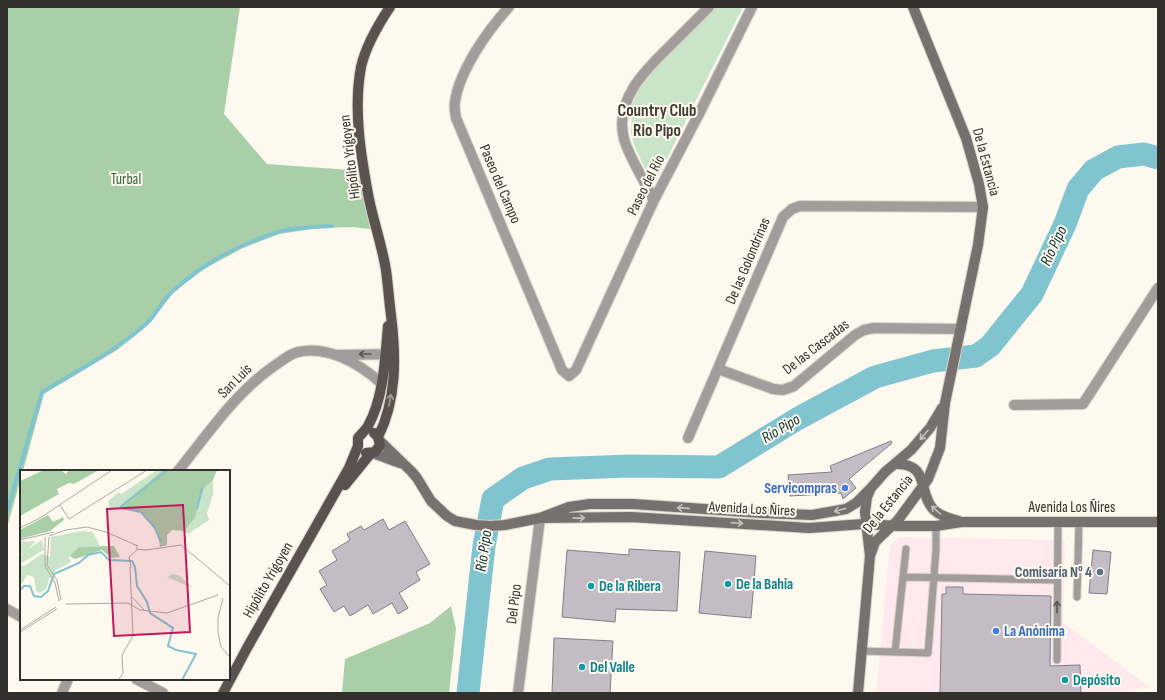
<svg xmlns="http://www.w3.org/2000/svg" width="1165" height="700" font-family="'Sofia Sans Condensed',sans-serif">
<rect width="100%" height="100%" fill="#fef9ee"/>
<!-- commercial -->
<path fill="#fee9ef" d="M899,537L1065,540L1063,623L1150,687L1117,693H876L890,546Z"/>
<!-- green -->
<path fill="#c9e4c8" d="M716,7H743L655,182L650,180L634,145L631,133L632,105L639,89L653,70Z"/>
<!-- forest -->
<path fill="#a8cfa7" d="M7,7H240L224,114L267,164L364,171L376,230L354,227L319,228L279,234L243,248L204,269L173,293L150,323L117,350L44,394L23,471H21V478L7,528Z
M451,606L456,629L449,693H342L345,659L430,623Z"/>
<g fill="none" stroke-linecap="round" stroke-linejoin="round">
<!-- stream -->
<path stroke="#80c4cf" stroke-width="4" d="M7,512L42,392C78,370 117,351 148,322C157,313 163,299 173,291C202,264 240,244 278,232C295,227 315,227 332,226"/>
<!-- river -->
<path stroke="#80c4cf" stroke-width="23" d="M468,693L484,546L493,499L523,478L550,469L629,466L719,467L797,419L875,377L933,361L976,356L990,346L1032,294L1065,224L1078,189L1094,170L1118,157L1144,154L1158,158"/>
</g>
<!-- building -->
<path fill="#c3bcc5" stroke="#847d86" d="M891,441L892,443L849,479L856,488L843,499L841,493L790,496L788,475L832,472L830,466Z
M383,519L389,530L405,521L430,564L416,572L420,580L399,593L408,608L398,614L392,603L373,614L368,605L350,616L344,606L334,612L320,589L327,585L319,571L337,560L332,551L350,540L347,534L361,526L364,530Z
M629,549L680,552L677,611L616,609L615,622L562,617L567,550L629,555Z
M1093,550L1111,552L1107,594L1089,593Z
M705,551L756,556L751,618L699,613Z
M946,587H963V594L1051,596L1050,666L1080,665L1081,693H940L942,594H946Z
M554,638L613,641L610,693H552Z"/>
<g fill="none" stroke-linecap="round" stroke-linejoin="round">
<!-- lane casing -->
<g stroke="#d9d5cb" stroke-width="9">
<path id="lane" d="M904,577L1057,580
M1077,597L1079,522
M861,651L928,653L936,550V526
M895,652L906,549
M1057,660L1058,522"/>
</g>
<!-- street casing -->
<g stroke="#d9d5cb" stroke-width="12">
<path id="street" d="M509,7C488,30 459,71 455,102C454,107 455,113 456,118L562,370L569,376L576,370L654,200L699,114L752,7
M654,200C645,182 629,157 624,139C614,100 645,70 670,46C683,33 696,20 709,7
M339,355L393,354
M718,369L773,389L783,390L794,386L855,335L864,330L874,328L961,329
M1014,405L1083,404L1158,288
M688,438L783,217L792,209L800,206L983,207
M178,471C208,434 235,393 274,366C282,361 289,354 298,352C328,345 360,364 381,383
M7,609L21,617
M136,679L163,693
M62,693L68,679
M518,693L540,518"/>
</g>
<!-- secondary casing -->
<g stroke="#d9d5cb" stroke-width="12">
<path id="secondary" d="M380,441L412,472L417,478L431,501L447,516L455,521L476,525L490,526L505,525L540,518L569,507L590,504H633L762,513L812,515L846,509L856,503L871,488
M373,453L400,463
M895,464C931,463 917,493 934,510C940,516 951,519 959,521
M540,518L631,517L809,528L864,524L899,526H936L961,522H1158
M870,556L875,542L898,520L928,479L940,448L945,403L978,245L983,207L979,184L966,138L913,7
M858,693L870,556L865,512L867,497L871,488L885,472L911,450L930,428L942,408"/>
</g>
<!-- primary casing -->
<g stroke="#d9d5cb" stroke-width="12">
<path id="primary" d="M378,437C397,400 396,356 391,315C389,300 388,285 386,270C382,246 374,223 369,199C361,157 353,110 361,67C366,45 378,25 390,7
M366,453L375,452L380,445L378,437L374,433
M345,485L371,453
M223,693L247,648L349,468L358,446V438C361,434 365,431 368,426C384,397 385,359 388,326"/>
</g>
<!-- lane -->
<use href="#lane" stroke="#a29c9b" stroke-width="7"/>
<!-- street -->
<use href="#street" stroke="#a29c9b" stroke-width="10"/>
<!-- secondary -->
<use href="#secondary" stroke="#78706e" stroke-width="10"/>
<!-- primary -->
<use href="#primary" stroke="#5b524f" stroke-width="10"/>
</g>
<!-- one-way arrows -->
<defs><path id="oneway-shaft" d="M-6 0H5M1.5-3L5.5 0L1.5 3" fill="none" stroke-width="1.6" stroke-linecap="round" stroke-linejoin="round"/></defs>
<g stroke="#595653">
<use href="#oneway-shaft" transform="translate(365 354) rotate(180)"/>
<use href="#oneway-shaft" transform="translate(1057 607) rotate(-90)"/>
</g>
<use stroke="#a49d97" href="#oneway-shaft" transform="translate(390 400) rotate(-79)"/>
<g stroke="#c8c2bb">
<use href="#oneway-shaft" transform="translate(924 435) rotate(131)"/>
<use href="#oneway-shaft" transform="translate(683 508) rotate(-176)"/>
<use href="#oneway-shaft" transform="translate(840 510) rotate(165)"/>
<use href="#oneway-shaft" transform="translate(936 510) rotate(-138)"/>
<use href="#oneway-shaft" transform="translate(579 518) rotate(-1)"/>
<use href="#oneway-shaft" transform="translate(737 523) rotate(3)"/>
</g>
<!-- markers -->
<g fill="#3f7fe0" stroke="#fef9ee" stroke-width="1.5">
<circle cx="845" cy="488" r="4"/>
<circle cx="996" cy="631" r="4"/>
</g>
<circle fill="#5c6f8a" stroke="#fef9ee" stroke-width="1.5" cx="1100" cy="572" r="4"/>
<g fill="#0f9aa8" stroke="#fef9ee" stroke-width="1.5">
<circle cx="728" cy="584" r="4"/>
<circle cx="591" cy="586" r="4"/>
<circle cx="582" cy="667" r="4"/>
<circle cx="1065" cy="680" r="4"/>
</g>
<g text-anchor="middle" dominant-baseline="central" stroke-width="4" stroke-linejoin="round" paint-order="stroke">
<!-- street labels -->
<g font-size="15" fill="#32302c" stroke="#fef9ee">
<text transform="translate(350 157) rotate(-97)">Hipólito Yrigoyen</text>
<text transform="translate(986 162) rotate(75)">De la Estancia</text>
<text transform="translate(500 184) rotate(67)">Paseo del Campo</text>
<text transform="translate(646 185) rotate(-63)">Paseo del Río</text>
<text transform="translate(748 261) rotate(-67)">De las Golondrinas</text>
<text transform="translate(816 347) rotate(-38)">De las Cascadas</text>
<text transform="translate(235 381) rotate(-45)">San Luis</text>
<text transform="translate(888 504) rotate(-51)">De la Estancia</text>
<text x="1072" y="507">Avenida Los Ñires</text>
<text transform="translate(752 509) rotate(3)">Avenida Los Ñires</text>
<text transform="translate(268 580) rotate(-60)">Hipólito Yrigoyen</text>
<text transform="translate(514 604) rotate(-83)">Del Pipo</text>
</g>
<!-- park labels -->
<g font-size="15" fill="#2e6430" stroke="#fef9ee">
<text x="126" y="179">Turbal</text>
</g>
<!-- shop labels -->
<g font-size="15" font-weight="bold" fill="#366cbe" stroke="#fef9ee" text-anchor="end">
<text x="837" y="488">Servicompras</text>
<text x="1004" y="631" text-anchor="start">La Anónima</text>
</g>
<!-- service labels -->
<g font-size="15" font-weight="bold" fill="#4e5e75" stroke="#fef9ee" text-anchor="end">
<text x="1092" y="572">Comisaría N° 4</text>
</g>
<!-- culture labels -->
<g font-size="15" font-weight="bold" fill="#0d838f" stroke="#fef9ee" text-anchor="start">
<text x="736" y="584">De la Bahia</text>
<text x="599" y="586">De la Ribera</text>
<text x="590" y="667">Del Valle</text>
<text x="1073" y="680">Depósito</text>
</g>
<!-- water labels -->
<g font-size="16" font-style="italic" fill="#0e3035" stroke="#fef9ee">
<text transform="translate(1054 246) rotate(-65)">Río Pipo</text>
<text transform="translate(781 429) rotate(-31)">Río Pipo</text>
<text transform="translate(484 551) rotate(-82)">Río Pipo</text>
</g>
<!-- quarter labels -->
<g font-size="17" font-weight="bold" fill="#413d35" stroke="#fef9ee">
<text x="657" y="111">Country Club<tspan x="657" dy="20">Rio Pipo</tspan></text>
</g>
</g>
<!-- overview -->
<g transform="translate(20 470)">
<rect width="210" height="210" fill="#fef9ee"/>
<path d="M137,0H143L98,38L89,37L88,31L99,22L101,24ZM193,10V24L187,43L189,50L168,64L164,61L175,48L184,18ZM61,61L73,62L80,76L59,77L49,88L51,92L36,100L29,109L26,119L20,123L16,121L14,107L7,105L2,114L0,112V95L4,96L22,84L30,87L31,67ZM22,70L24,80L0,94V88L4,82L0,86V72L16,71L8,79ZM153,104L160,106L173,118L147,107Z" fill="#c9e4c8"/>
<path d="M24,0H40L46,4L49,0H79L54,14L49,13L37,19L39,24L0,46V11ZM143,0H197L193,10L184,18L175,48L164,61L152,60L147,65V75L140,77L138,63L121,42L98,38ZM28,45L33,52L43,47L44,50L30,61L0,69V60ZM87,76H94L100,87L91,88L82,80L55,89L50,86L59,77Z" fill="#a8cfa7"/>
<path fill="none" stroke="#80c4cf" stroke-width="2" d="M100,37L148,0M101,38L121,42L135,58L141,72M177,39L182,18M0,120L4,116H10L14,126L21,127L28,121L34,104L59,93L68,85L81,82L89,90L112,91L115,97L117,116L127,132L130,143L153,158L148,176L156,180L176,184L162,210"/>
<path fill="none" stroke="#aca9a0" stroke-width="1" d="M40,35L49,49L127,0M0,58L20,48L92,0M29,66L46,60L67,57L86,62L118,76M25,67V96L35,113L39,131M29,67L27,95L37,110L41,130M0,70L34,62M117,76V79L126,80L161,75L209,115M111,98L109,87L118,79M112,127L124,140M203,128L198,148V162L201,177L210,187M108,133L120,140L147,143L198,125M46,134L109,133M0,160L36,137M0,162L37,139M98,210L103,204L102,185L113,166L110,97"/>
<path fill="#c2185b" fill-opacity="0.15" stroke="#c2185b" stroke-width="2" d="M163,35L170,162L94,166L87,39Z"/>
<rect width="210" height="210" fill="none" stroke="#32302c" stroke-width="2"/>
</g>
<!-- border -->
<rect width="1165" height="700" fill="none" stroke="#32302c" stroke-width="16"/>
</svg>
